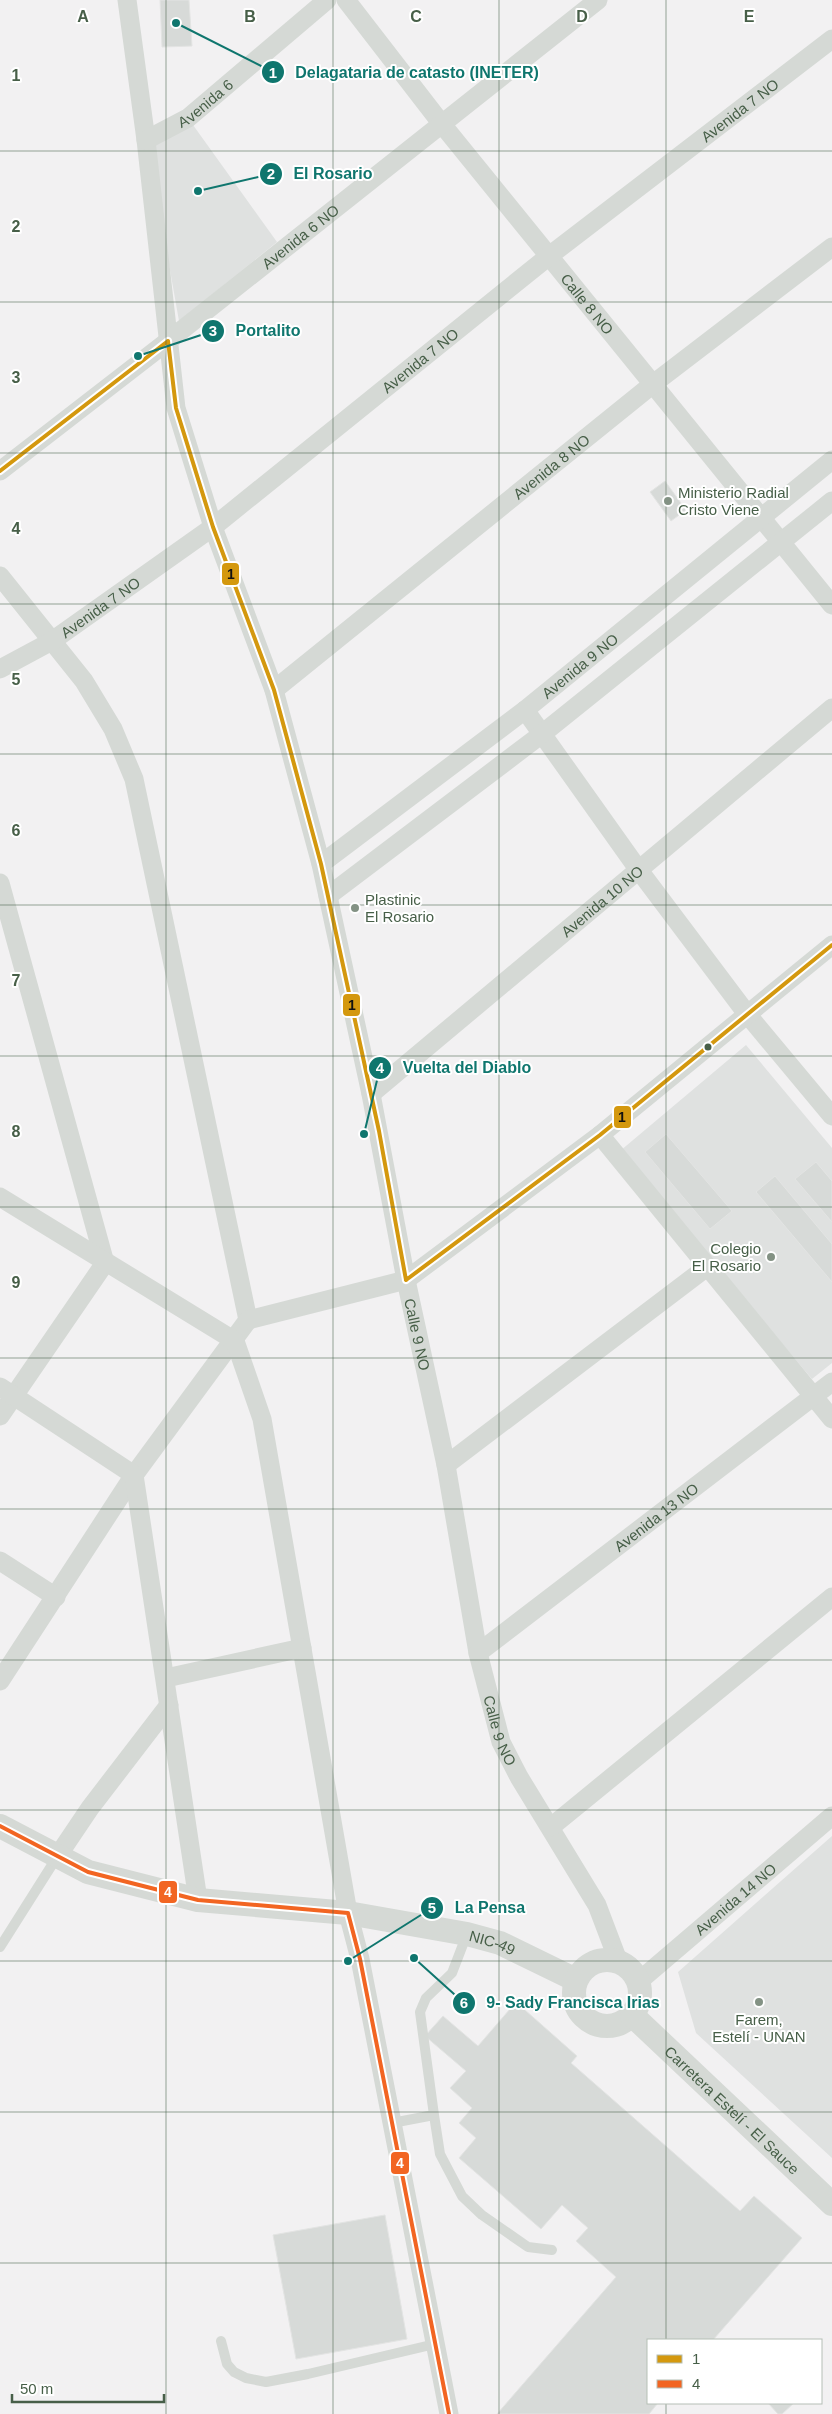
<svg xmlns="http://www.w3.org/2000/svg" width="832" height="2414" font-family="Helvetica,sans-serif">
<rect width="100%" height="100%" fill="#f2f1f2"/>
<!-- education -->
<path fill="#dfe1e0" d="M188,118L277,242L179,321L147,140Z
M746,1045L832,1148V1363L812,1379L620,1151Z
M832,1836V2158L696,2033L678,1972Z"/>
<!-- building -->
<path fill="#d7dad8" stroke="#e3e4e3" d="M160,0H189L192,46L162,47Z
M665,481L686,510L671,521L650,492Z
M666,1134L732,1211L710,1229L645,1152Z
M816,1162L832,1181V1222L795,1179Z
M775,1176L832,1244V1282L756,1192Z
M516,2002L577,2056L571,2063L740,2211L754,2196L802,2238L713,2340H648V2403H658L649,2414H497L616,2277L576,2241L588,2228L562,2205L541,2229L459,2158L476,2138L459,2123L472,2108L450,2088L466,2071L425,2036L443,2016L478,2046Z
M385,2215L407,2339L296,2359L273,2235Z
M768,2403H794L782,2414H778Z"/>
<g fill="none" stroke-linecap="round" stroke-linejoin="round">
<!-- service -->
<path stroke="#d5d9d5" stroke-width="10" d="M0,1947L57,1857
M434,2115L440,2154L462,2196L482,2215L528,2247L552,2250
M392,2123L434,2115L420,2012L426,1998L452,1973L467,1934
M221,2341L227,2364L234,2372L246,2378L266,2382L308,2374L435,2344"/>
<!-- minor -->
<g stroke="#d5d9d5" stroke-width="19">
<path id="s1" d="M127,0L146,140L176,408L213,527L274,690L321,864L371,1094L406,1280L446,1465L478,1653L501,1742L519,1777L597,1905L619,1963"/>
<path id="s2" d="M346,0L441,123L832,605"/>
<path id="s3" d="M146,140L188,118L327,0"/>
<path id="s4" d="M0,471L168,341L598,0"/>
<path d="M0,576L84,681L113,729L134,779L248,1320L134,1475L0,1681"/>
<path id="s5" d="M0,669L52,641L213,527L549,256L832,39"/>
<path id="s6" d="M274,690L653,384L832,247"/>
<path d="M525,710L638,869L747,1014L832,1116"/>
<path id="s7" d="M321,864L525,710L832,460"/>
<path d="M0,883L105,1263L0,1416"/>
<path d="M328,896L542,734L832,501"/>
<path id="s8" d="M371,1094L832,708"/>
<path d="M600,1135L832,1419"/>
<path d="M0,1197L235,1341L262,1419L348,1913L360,1959L449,2414"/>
<path d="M248,1320L406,1280L600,1135L832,945"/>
<path d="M0,1387L134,1475L198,1900"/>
<path d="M446,1465L707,1267"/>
<path d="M0,1561L56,1597"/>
<path id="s9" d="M478,1653L832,1382"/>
<path d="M166,1678L302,1648"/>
<path d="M551,1827L832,1597"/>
<path d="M57,1857L90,1808L169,1705"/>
<path id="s10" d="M638,1982L832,1816"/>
</g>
<!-- tertiary -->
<g stroke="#d5d9d5" stroke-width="24">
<path id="s11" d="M0,1826L88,1872L198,1900L348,1913L467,1934L500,1943L576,1980"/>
<circle cx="607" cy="1993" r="33"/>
<path id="s12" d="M632,2015L832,2204"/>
</g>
<!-- bus-1 casing -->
<g stroke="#fff" stroke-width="8">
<path id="bus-1" d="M168,341L176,408L213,527L274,690L321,864L379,1131L406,1280
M0,471L168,341
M406,1280L600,1135L832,945"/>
</g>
<!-- bus-2 casing -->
<g stroke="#fff" stroke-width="8">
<path id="bus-2" d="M0,1826L88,1872L198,1900L348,1913
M348,1913L360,1959L449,2414"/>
</g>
<!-- bus-1 -->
<use href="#bus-1" stroke="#d4980e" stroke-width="4"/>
<!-- bus-2 -->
<use href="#bus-2" stroke="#f26522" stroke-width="4"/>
</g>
<!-- grid -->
<path fill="none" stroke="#475f48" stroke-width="1" stroke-opacity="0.55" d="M166,0V2414M333,0V2414M499,0V2414M666,0V2340M0,151H832M0,302H832M0,453H832M0,604H832M0,754H832M0,905H832M0,1056H832M0,1207H832M0,1358H832M0,1509H832M0,1660H832M0,1810H832M0,1961H832M0,2112H832M0,2263H832M666,2403V2414"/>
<!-- markers -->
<g fill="#839284" stroke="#fff" stroke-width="2">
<circle cx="668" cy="501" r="5"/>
<circle cx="355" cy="908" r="5"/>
<circle cx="771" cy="1257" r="5"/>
<circle cx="759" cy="2002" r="5"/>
</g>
<circle fill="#475f48" stroke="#fff" stroke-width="2" cx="708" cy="1047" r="4.5"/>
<g text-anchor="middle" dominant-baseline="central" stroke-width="4" stroke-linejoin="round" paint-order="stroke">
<!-- street labels -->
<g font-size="15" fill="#475f48" stroke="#fff">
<text stroke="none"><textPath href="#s3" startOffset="70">Avenida 6</textPath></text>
<text stroke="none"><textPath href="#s5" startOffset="928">Avenida 7 NO</textPath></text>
<text stroke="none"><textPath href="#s4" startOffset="381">Avenida 6 NO</textPath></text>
<text stroke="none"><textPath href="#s2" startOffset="388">Calle 8 NO</textPath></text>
<text stroke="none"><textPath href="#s5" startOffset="522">Avenida 7 NO</textPath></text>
<text stroke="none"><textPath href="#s6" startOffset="356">Avenida 8 NO</textPath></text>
<text stroke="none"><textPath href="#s5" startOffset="118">Avenida 7 NO</textPath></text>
<text stroke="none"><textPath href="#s7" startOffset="326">Avenida 9 NO</textPath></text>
<text stroke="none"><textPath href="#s8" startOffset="301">Avenida 10 NO</textPath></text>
<text stroke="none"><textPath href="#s1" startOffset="1370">Calle 9 NO</textPath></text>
<text stroke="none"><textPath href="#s9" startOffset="224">Avenida 13 NO</textPath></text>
<text stroke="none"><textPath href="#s1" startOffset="1775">Calle 9 NO</textPath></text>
<text stroke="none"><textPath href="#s10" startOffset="128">Avenida 14 NO</textPath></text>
<text stroke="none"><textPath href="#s11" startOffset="511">NIC-49</textPath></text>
<text stroke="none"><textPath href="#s12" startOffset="138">Carretera Estelí - El Sauce</textPath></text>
</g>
<!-- poi labels -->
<g font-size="15" fill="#475f48" stroke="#fff" text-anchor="start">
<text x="678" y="492">Ministerio Radial<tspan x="678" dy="17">Cristo Viene</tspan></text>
<text x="365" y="899">Plastinic<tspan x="365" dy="17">El Rosario</tspan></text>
<text x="761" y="1248" text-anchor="end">Colegio<tspan x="761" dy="17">El Rosario</tspan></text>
<text x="759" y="2019" text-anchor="middle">Farem,<tspan x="759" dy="17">Estelí - UNAN</tspan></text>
</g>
</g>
<g font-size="16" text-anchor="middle" font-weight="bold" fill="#475f48" stroke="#fff" stroke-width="4" stroke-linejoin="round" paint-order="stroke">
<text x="83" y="22">A</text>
<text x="250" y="22">B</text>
<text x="416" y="22">C</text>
<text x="582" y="22">D</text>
<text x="749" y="22">E</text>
<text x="16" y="81">1</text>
<text x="16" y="232">2</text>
<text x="16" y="383">3</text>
<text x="16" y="534">4</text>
<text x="16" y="685">5</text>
<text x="16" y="836">6</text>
<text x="16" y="986">7</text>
<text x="16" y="1137">8</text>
<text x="16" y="1288">9</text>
</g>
<!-- callouts -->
<path fill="none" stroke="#0f766e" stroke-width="2" d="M176 23L273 72M198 191L271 174M138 356L213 331M364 1134L380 1068M348 1961L432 1908M414 1958L464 2003"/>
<g fill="#0f766e" stroke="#fff" stroke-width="2">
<circle cx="176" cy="23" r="5"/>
<circle cx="198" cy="191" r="5"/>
<circle cx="138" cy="356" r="5"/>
<circle cx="364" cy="1134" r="5"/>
<circle cx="348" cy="1961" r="5"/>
<circle cx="414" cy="1958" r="5"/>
<circle cx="273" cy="72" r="12"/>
<circle cx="271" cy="174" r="12"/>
<circle cx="213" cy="331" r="12"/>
<circle cx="380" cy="1068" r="12"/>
<circle cx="432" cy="1908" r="12"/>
<circle cx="464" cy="2003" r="12"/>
</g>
<g font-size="15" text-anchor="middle" font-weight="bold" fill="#fff">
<text x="273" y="78">1</text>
<text x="271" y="179">2</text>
<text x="213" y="336">3</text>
<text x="380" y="1073">4</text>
<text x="432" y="1913">5</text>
<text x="464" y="2008">6</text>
</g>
<g font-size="16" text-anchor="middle" font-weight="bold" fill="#0f766e" stroke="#fff" stroke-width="4" stroke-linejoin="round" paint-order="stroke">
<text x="417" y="78">Delagataria de catasto (INETER)</text>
<text x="333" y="179">El Rosario</text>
<text x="268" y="336">Portalito</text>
<text x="467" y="1073">Vuelta del Diablo</text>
<text x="490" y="1913">La Pensa</text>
<text x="573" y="2008">9- Sady Francisca Irias</text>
</g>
<g stroke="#fff" stroke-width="2">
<rect x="221" y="562" width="19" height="24" rx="5" fill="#d4980e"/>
<rect x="342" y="993" width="19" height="24" rx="5" fill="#d4980e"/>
<rect x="613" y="1105" width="19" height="24" rx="5" fill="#d4980e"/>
<rect x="158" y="1880" width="20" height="24" rx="5" fill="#f26522"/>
<rect x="390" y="2151" width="20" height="24" rx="5" fill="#f26522"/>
</g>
<g font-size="14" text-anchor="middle" font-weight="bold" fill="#fff">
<text x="168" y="1897">4</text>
<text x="400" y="2168">4</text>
</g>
<g font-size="14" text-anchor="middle" font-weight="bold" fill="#111">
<text x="231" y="579">1</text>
<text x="352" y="1010">1</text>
<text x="622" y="1122">1</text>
</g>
<!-- legend -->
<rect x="647" y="2339" width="175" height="65" fill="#ffffff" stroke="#b5bfb6"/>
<rect x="657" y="2355" width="25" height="8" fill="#d4980e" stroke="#b5bfb6"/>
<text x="692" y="2364" font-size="15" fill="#475f48">1</text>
<rect x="657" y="2380" width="25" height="8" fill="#f26522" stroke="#b5bfb6"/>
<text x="692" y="2389" font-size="15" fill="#475f48">4</text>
<!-- scale -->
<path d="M12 2394v8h152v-8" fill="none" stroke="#475f48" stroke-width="2.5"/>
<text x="20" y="2394" font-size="15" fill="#475f48" stroke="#ffffff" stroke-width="4" paint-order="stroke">50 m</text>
</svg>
